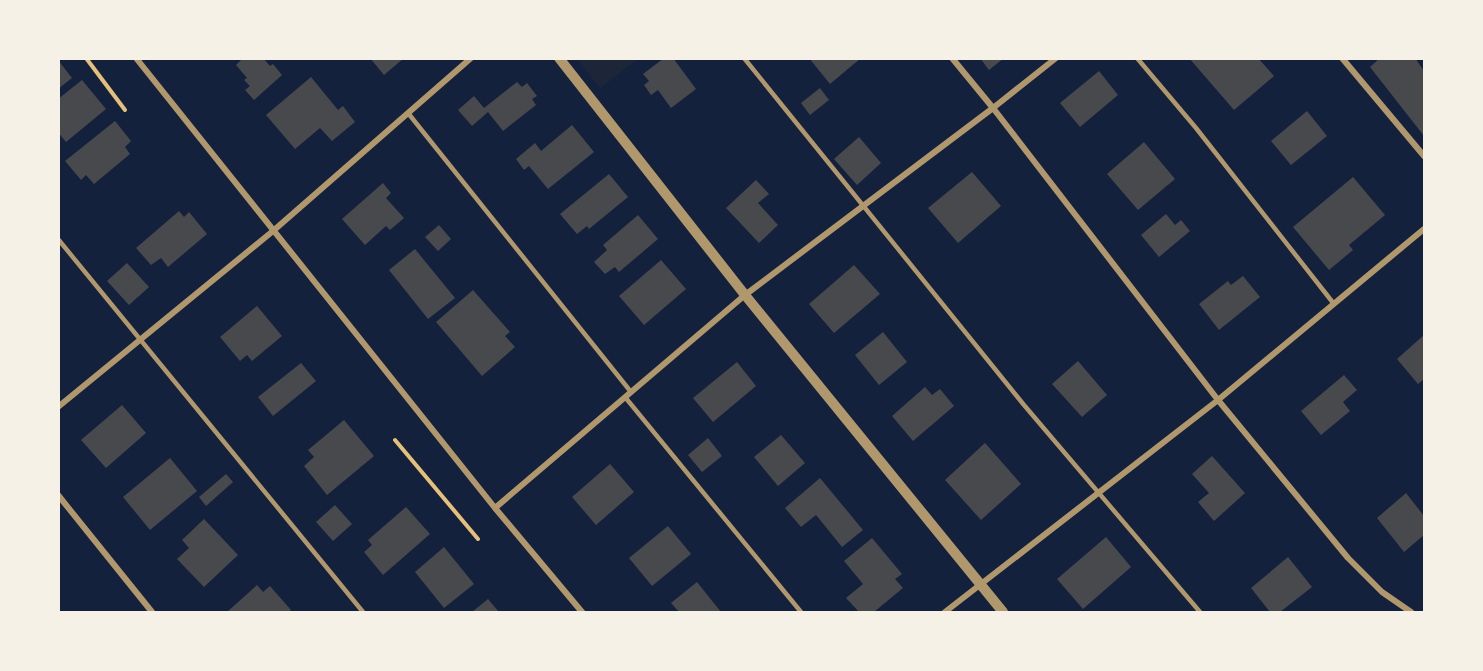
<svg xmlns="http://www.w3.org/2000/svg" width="1483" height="671" font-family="'Times New Roman',serif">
<rect width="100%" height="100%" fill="#14213d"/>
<!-- green -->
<path fill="#1d2539" d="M577,59H638L600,88Z"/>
<!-- building -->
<path fill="#48494c" d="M243,58H263L270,66L273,64L282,75L254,100L245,90L250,86L244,80L247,78L236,65Z
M370,58H404L384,75Z
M664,58H673L696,89L671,108L658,90L651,95L644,85L649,81L643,74Z
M809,58H861L830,84Z
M980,58H1004L989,70Z
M1189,58H1258L1274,76L1234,110Z
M1380,58H1415L1424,71V136L1370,67Z
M58,60L72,78L58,89Z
M1099,71L1118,95L1080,127L1060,103Z
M311,77L338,110L343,106L355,122L332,141L320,128L295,149L266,115Z
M82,80L106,109L66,142L58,132V99Z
M517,82L522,87L527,83L537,96L532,99L536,105L503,131L488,112L472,126L458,110L474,96L484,108Z
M820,88L829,100L810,115L801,103Z
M1307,111L1327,136L1291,165L1271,141Z
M115,121L131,141L125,147L130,154L94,184L86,175L81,180L65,161Z
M572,125L594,152L548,189L529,166L524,170L516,159L535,143L541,151Z
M859,137L881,163L857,185L834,159Z
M1144,142L1175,179L1138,210L1107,174Z
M972,172L1001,206L958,243L928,208Z
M609,174L628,197L589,229L587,226L577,234L560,214Z
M1353,177L1385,215L1349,245L1353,250L1329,270L1293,227Z
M756,180L769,194L758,203L778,225L759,243L726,208Z
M383,183L391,193L386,198L404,218L390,230L386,226L365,245L342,219Z
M179,211L184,217L189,212L207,234L168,267L161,258L151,265L136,248Z
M1166,214L1175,225L1181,220L1190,231L1159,257L1141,235Z
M638,215L658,239L619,272L615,267L605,274L594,262L607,250L603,245Z
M439,225L451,239L438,251L425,237Z
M415,249L455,298L428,319L389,270Z
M661,260L686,289L644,325L619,296Z
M127,263L149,287L129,305L107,281Z
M854,265L880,294L834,333L809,304Z
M1243,276L1260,297L1219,330L1199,304L1228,281L1231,285Z
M473,290L510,332L505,336L515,347L482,376L436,322Z
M257,306L282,336L252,361L247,355L240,361L220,337Z
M883,332L907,362L879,385L855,355Z
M1424,335V379L1418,384L1397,359Z
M1078,361L1107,395L1082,417L1052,384Z
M737,362L756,386L713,422L693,398Z
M301,363L316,381L273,416L258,397Z
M1344,375L1357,390L1343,402L1350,411L1321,435L1301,411Z
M925,387L932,395L940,389L954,406L913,441L892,416Z
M122,405L146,433L106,468L81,440Z
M344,420L374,456L327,495L304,466L314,457L308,450Z
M781,435L805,463L778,486L754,457Z
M708,438L722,456L702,472L688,455Z
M985,443L1021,484L981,520L945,480Z
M1212,456L1245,493L1214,521L1198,502L1209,493L1192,474Z
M170,458L197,491L150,530L123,497Z
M610,464L634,492L596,525L572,497Z
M226,474L233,482L206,506L199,497Z
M820,478L863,530L842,547L816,515L801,527L785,508Z
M1406,493L1424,516V535L1404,552L1377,518Z
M335,505L352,524L333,541L316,522Z
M406,507L430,534L383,575L364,552L372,545L368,540Z
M204,519L238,555L204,587L177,559L189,548L182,540Z
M668,526L691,554L652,586L629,558Z
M1106,537L1131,567L1083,609L1057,579Z
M872,538L902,574L895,579L903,588L874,612H859L846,598L863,584L844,561Z
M444,547L474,584L444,608L415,572Z
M1288,557L1312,587L1280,612H1270L1251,588Z
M697,582L721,612H679L671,603Z
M257,585L263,592L270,586L291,610L288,612H227Z
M488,599L499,612H472Z"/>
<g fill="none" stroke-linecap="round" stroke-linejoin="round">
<!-- path -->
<path stroke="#e5c07b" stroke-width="4" d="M86,58L125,110
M395,440L478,539"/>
<!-- service -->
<path stroke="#b1986c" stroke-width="4.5" d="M744,58L1024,405L1200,612
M1137,58L1196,128L1334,304
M408,113L631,392
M58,239L363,612
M625,397L801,612"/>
<!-- minor -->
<path stroke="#b1986c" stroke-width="6" d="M136,58L495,508L582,612
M952,58L993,108L1218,400L1348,558L1382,592L1411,612
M1342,58L1424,156
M58,407L273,231L471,58
M58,495L152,612
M495,508L745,295L993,108L1056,58
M945,612L1218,400L1424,229"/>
<!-- tertiary -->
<path stroke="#b1986c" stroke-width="10" d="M559,58L745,295L1003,612"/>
</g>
<!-- border -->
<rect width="1483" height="671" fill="none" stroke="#f6f1e7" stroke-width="120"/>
</svg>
